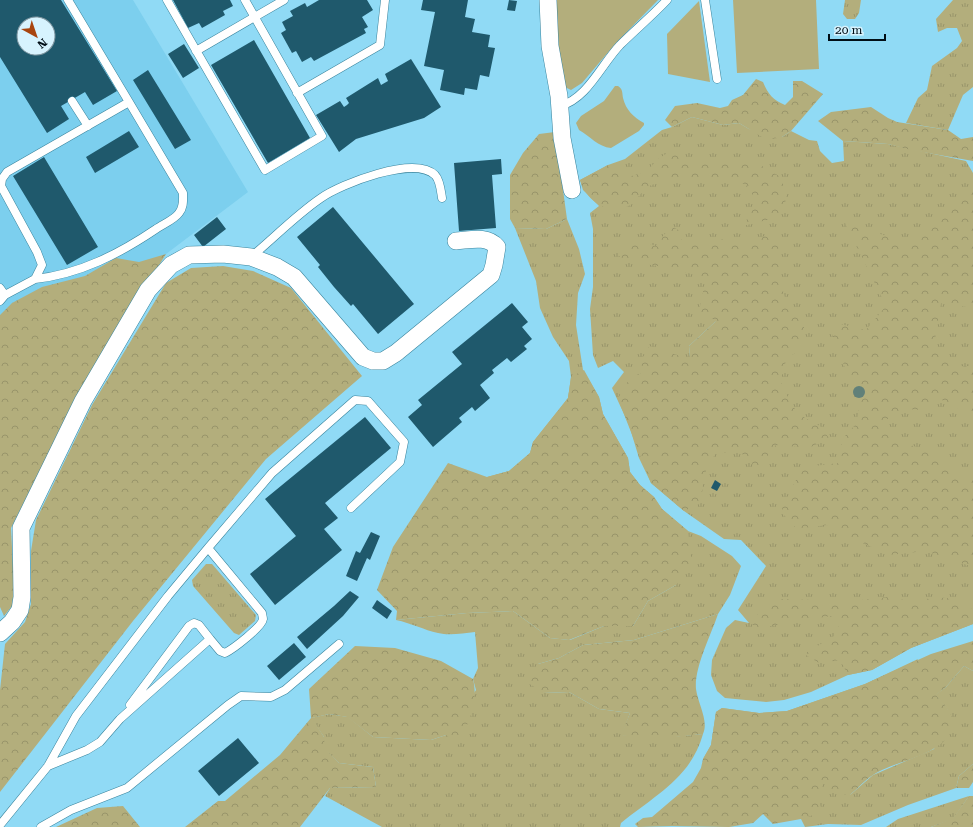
<svg xmlns="http://www.w3.org/2000/svg" width="973" height="827" font-family="'Roboto Serif',serif">
<defs>
<pattern id="grass-tufts" width="24" height="20" patternUnits="userSpaceOnUse"><rect width="24" height="20" fill="#b3ae7c"/><path d="M3 7l-1-3M5 7V3M7 7l1-3M15 17l-1-3M17 17v-4M19 17l1-3" fill="none" stroke="#98946a"/></pattern>
<pattern id="forest-crowns" width="20" height="18" patternUnits="userSpaceOnUse"><rect width="20" height="18" fill="#b3ae7c"/><path d="M2 6a3 3 0 1 1 6 0M12 15a3 3 0 1 1 6 0" fill="none" stroke="#98946a"/></pattern>
</defs>
<rect width="100%" height="100%" fill="#90daf5"/>
<!-- built -->
<path fill="#7ccfee" fill-rule="evenodd" d="M0,0H133L248,192L166,254L0,390ZM24,24H48V48H24Z"/>
<!-- grass -->
<path fill="url(#grass-tufts)" fill-rule="evenodd" d="M845,0H861L859,13L855,19H847L843,14Z
M953,0H973V87L963,95L948,130L906,123L918,98L927,90L932,66L957,48L962,41L957,28H947L938,32L936,19Z
M692,117L723,125L739,123L749,129L782,137L791,131L809,140L817,141L820,151L832,163L844,161L843,141L888,144L966,161L973,173V624L911,648L872,670L848,675L811,692L784,700L766,702L725,698L717,691L711,675L712,660L726,628L735,620L749,623L738,610L766,566L741,540L724,539L684,511L651,483L639,458L629,425L612,388L624,372L613,361L598,368L593,355L590,309L593,287V229L590,213L599,206L583,190L580,180L608,165L625,159L662,130L672,127ZM716,321L691,368L689,346Z
M567,219L579,249L585,274L578,293L576,325L583,370L599,397L603,414L628,458L630,472L640,485L654,497L662,509L688,531L701,536L732,556L741,566L730,595L718,614L634,640L583,645L559,658L538,664L544,693L569,692L599,709L630,713L622,735L670,737L703,734C691,778 654,796 621,823L620,827H382L325,796L330,788L376,787L373,767L339,763L324,749V737L311,718L329,714L348,717L373,737L431,740L446,735L476,690L473,679L478,668L475,632C463,633 450,636 438,633C424,630 411,623 396,620L467,613L513,611L550,638L570,640L604,626H633L648,601L676,585L487,477L509,471L530,453L533,442L568,398L571,377L569,361L553,337L540,308L536,281L515,228L546,229Z
M206,564H212L256,615L255,621L239,635L234,633L193,586L192,580Z
M918,659L850,795L873,775L934,749L948,710L935,695L946,687L964,666L973,671V764L959,776L956,788L908,805L861,825L828,824L805,827L801,819L703,759L711,745L716,712L722,708L759,713L787,711L865,684Z
M969,796L953,819L931,827H886L898,819Z"/>
<!-- forest -->
<path fill="url(#forest-crowns)" d="M756,79L763,82C768,94 773,100 785,105L793,97V81H802L823,94L791,131L782,137L767,140L739,123L723,125L692,117L672,127L665,120L675,106L697,103L720,108L728,106L732,100L743,95Z
M871,107L888,118L897,122L948,130L961,139L973,137V161L911,150L888,144L843,141L818,121L831,112Z
M555,132L567,219L546,229L515,228L510,219V175L523,153L539,134Z
M669,152L688,159H731L750,161L762,166L779,176L787,192L784,210L775,218L743,226C746,220 751,214 753,207C754,205 753,201 753,198C751,172 706,181 689,181C676,182 660,179 648,187C636,195 636,208 617,209C599,210 585,196 580,180L608,165L632,176L647,171L658,159Z
M973,181V308L941,303L934,346L965,368L973,361V416L942,400L923,410L906,409L882,422L894,440L932,452L969,481L973,479V567L925,551L890,555L851,538L827,525L797,529L784,515L782,508L796,480L805,467L839,463L843,438L857,423L859,404L827,321L866,330L886,306L845,223L909,243L940,218Z
M672,226L681,232L682,243L720,239L742,243L765,236L778,243C780,271 778,305 804,322V338L799,351L788,357L782,371V387L798,414L820,426L829,438L809,448L776,445L758,469L739,451L715,454L704,475L701,503L684,511L651,483L618,399L625,384L641,373L642,359L649,346L690,359L689,346L716,321L699,311L706,278L670,268L626,261L618,255L622,241L638,240L659,247L662,237Z
M166,254L77,397L11,528L14,588L12,606L4,616L0,607V315L12,303L42,287L85,276L116,258L139,262Z
M223,266L253,271L291,288L362,376L266,459L133,621L0,792V690L5,644L25,622L31,604V551L36,520L92,405L166,283L191,268Z
M584,370L599,397L603,414L628,458L630,472L640,485L654,497L662,509L688,531L692,565L676,585L648,601L633,626H604L569,640L550,638L513,611L467,613L396,620L397,611L377,590L393,547L448,463L487,477L509,471L530,453L533,442L568,398L571,377Z
M888,597L916,602L934,597L958,599L971,605L973,624L911,648L872,670L848,675L840,660L819,663L804,654L834,636L840,623L831,616L759,628L750,623L765,606L781,599L852,601Z
M718,614C711,635 694,668 696,689C698,704 709,721 703,734L649,740L621,735L630,713L599,709L569,692L544,693L525,681L538,664L559,658L583,645L634,640Z
M973,641V671L964,666L946,687L936,695C941,702 950,709 952,718C956,755 896,759 873,775C865,780 858,788 850,795L835,794L824,782L817,798L823,812L801,819L773,824L763,814L753,823L729,827L672,826L638,827L635,824L643,818L652,817L693,782L701,768L703,759L711,745L716,712L722,708L759,713L787,711L865,684L931,654Z
M355,646L395,648L441,661L473,679C479,703 468,724 458,745L446,735L431,740L373,737L347,717L329,714L312,718L324,737L325,749L339,763L373,767L376,787L330,788L300,827H185L218,801H225L280,755L311,718L309,689Z
M973,764V782L969,788H956L959,776Z
M969,796H973V827H931L953,818Z
M123,806L140,827H56L97,808Z"/>
<!-- park -->
<path fill="#b3ae7c" d="M555,0H658L616,43L582,83L571,90L565,87L556,40Z
M733,0H816L819,69L737,73Z
M699,1L710,82L668,74L667,34Z
M615,86H618C623,89 622,93 623,98C626,110 633,117 644,123V125L639,131L611,148C598,147 590,136 579,130L576,123L581,116L604,101Z"/>
<!-- building -->
<path fill="#1f596c" fill-rule="evenodd" d="M0,0H61L117,91L93,105L85,92L61,106L69,119L47,133L0,57ZM24,24H48V48H24Z
M173,0H230L233,6L223,11L225,15L202,28L199,23L188,28Z
M319,0H367L373,10L362,17L368,27L364,29L366,33L314,61L311,57L302,62L296,51L292,53L281,33L286,30L282,22L293,16L290,11L305,3L307,7Z
M423,0H468L465,17L475,19L472,32L490,35L488,47L495,48L489,77L480,75L477,90L465,88L464,95L440,90L444,70L424,66L435,12L421,10Z
M509,0L517,1L515,11L507,10Z
M254,40L310,138L268,163L211,65Z
M184,44L199,68L183,78L168,54Z
M411,59L441,107L424,118L356,139L339,152L316,115L340,101L344,107L347,105L349,103L346,98L378,78L381,85L388,81L385,74Z
M148,70L191,140L175,149L133,80Z
M129,131L139,147L95,173L86,157Z
M44,157L98,247L67,265L13,176Z
M501,159L502,174L492,175L496,228L459,231L454,163Z
M333,207L414,304L378,334L353,304L351,306L334,287L318,267L320,265L297,237Z
M217,217L226,229L203,247L194,235Z
M512,303L528,322L522,327L532,339L524,346L527,349L511,362L507,358L492,370L494,373L480,385L490,398L475,411L472,407L459,418L462,422L433,447L408,417L422,405L418,400L462,364L452,352Z
M365,417L391,448L325,503L338,518L324,529L342,550L275,605L250,574L296,536L265,499Z
M715,480L721,484L717,491L711,488Z
M371,532L380,536L370,560L367,558L357,581L346,576L356,551L360,553Z
M350,591L359,597L343,616L307,649L297,637L334,606Z
M377,600L392,611L387,619L372,608Z
M294,643L306,657L279,680L267,666Z
M238,738L259,763L219,796L198,771Z"/>
<g fill="none" stroke-linecap="round" stroke-linejoin="round">
<!-- lane casing -->
<g stroke="#39849d" stroke-width="9">
<path id="lane" d="M68,0L129,102
M167,0L265,170L322,136L245,0
M705,0L717,79
M196,51L284,0
M297,93L380,45L385,0
M72,101L88,126
M560,106C587,99 601,65 620,45C635,30 652,16 667,0
M251,257C274,238 296,215 321,198C341,184 414,155 435,175C440,180 441,191 442,198
M0,288L5,295L0,301
M5,295L35,279L42,265L37,252L1,186L2,179L7,172L129,102L183,193C183,200 184,207 179,213C174,220 163,224 156,229C119,254 80,274 35,279
M130,705L189,626L194,623L199,625L210,639
M48,766L87,750L100,742L120,719L210,639L220,651L225,653C233,649 262,627 263,619C263,617 262,615 262,613L208,548
M0,825L48,766L76,716L168,596L208,548L272,473L355,400L368,401L404,442L400,462L351,508
M41,827L71,810L127,788L228,705L241,696L271,697L285,690L339,644"/>
</g>
<!-- street casing -->
<g stroke="#39849d" stroke-width="18">
<path id="street" d="M548,0L550,46L559,96L562,138L572,190
M0,633L12,622L20,610L22,597L21,528L83,401L148,290L171,265L189,255L223,254L251,257L277,267L294,277L363,357L373,361H383L396,353L491,275L494,265L497,247C487,235 470,240 456,241"/>
</g>
<!-- lane -->
<use href="#lane" stroke="#fff" stroke-width="8"/>
<!-- street -->
<use href="#street" stroke="#fff" stroke-width="17"/>
</g>
<!-- trees -->
<circle fill="#618079" cx="859" cy="392" r="6"/>
<!-- north arrow -->
<g transform="translate(36 36) rotate(140)"><circle r="19" fill="#d7f3fe" stroke="#8197a1"/>
<path d="M0-3L7 15L0 10L-7 15Z" fill="#a8450f"/>
<text y="-6" font-size="11" font-weight="bold" text-anchor="middle" fill="#000e16">N</text>
</g>
<!-- scale -->
<path d="M829 34v6h56v-6" fill="none" stroke="#000e16" stroke-width="2"/>
<text x="835" y="34" font-size="12" fill="#000e16" stroke="#d7f3fe" stroke-width="3" paint-order="stroke">20 m</text>
</svg>
